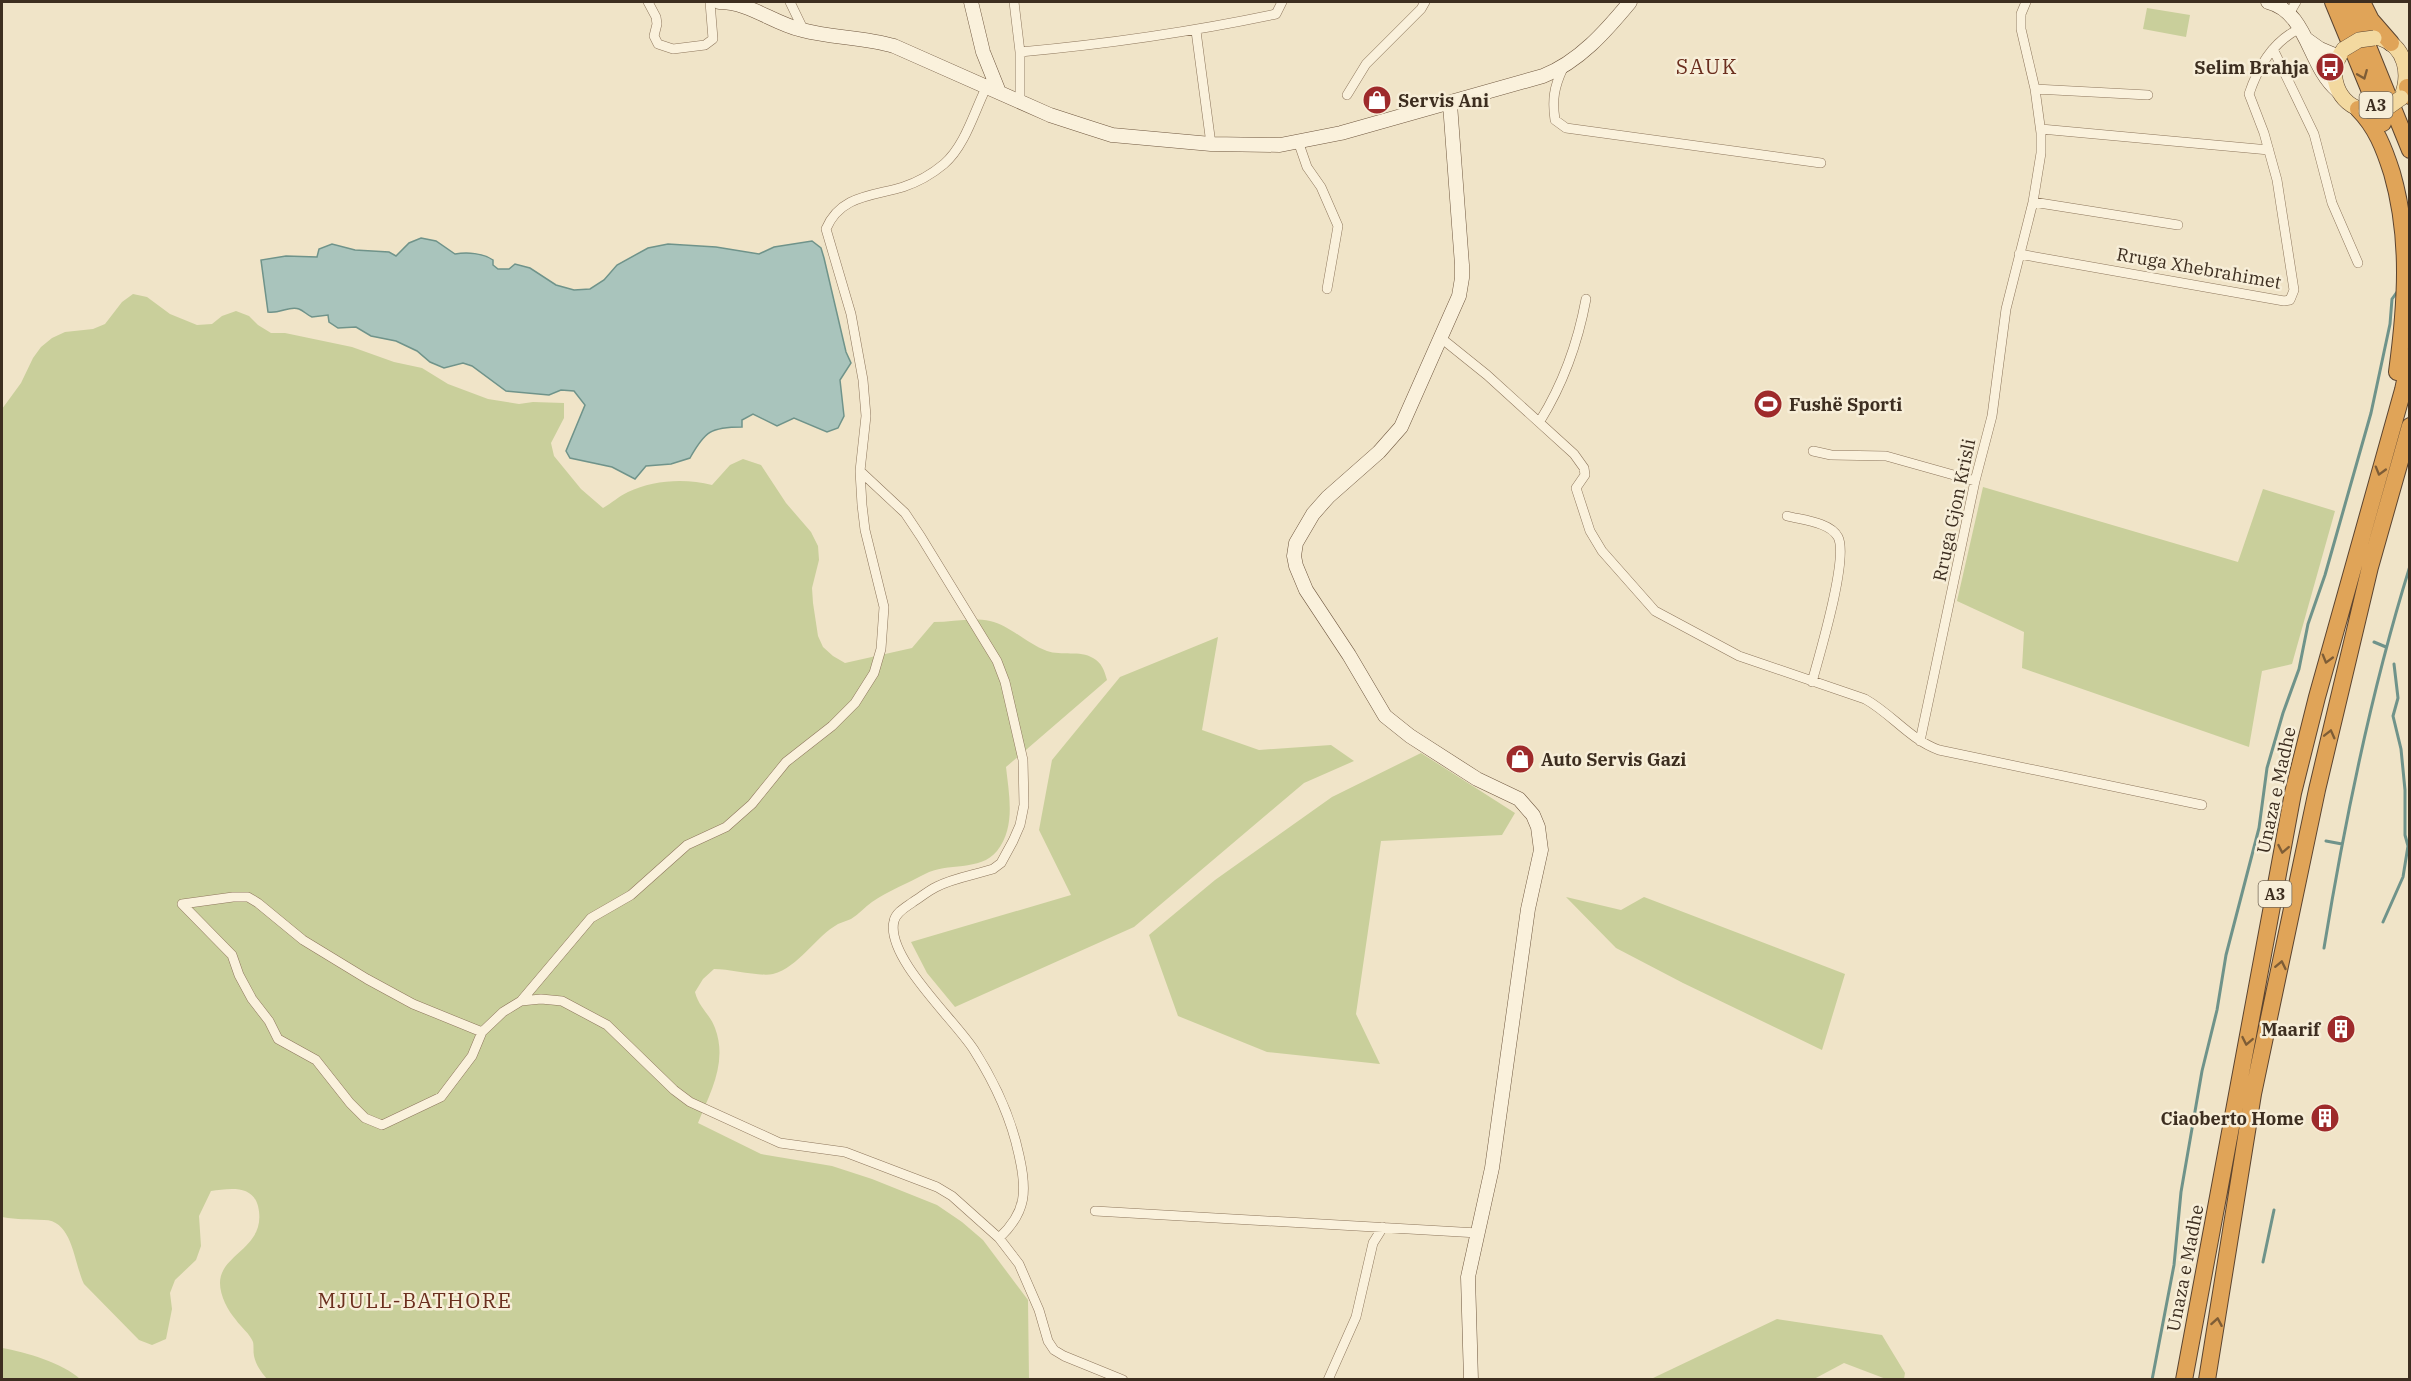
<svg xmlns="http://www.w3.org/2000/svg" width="2411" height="1381" font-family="'IBM Plex Serif',serif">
<rect width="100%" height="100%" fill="#f0e4c8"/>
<!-- green -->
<path fill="#c9cf9b" d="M2147,8L2190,15L2186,37L2143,29Z
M133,294L147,297L170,314L197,325L212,324L222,316L236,311L249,316L258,325L271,333H285L352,347L394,362L422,368L448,384L488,399L519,404L533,402L564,403V418L551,443L554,456L581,489L603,508C612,503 619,496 628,492C653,480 685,478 712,485L730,465L743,459L761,465L786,503L811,532L818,546L819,560L812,588L813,603L818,636L823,647L833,656L845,663L912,648L934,622C952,622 972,617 990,621C1011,626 1027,644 1047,651C1061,656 1080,650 1093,658C1102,663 1104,670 1107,680L1006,767C1009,795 1016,827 997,851C980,872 947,862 925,874C908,883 888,891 872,902C865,907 859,914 851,919C847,921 842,922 838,924C815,937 799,967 773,974C760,977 731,969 714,969L703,979L695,992C699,1008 710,1014 715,1028C728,1062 710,1093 698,1123L761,1154L832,1166L872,1179L937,1205L962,1222L983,1240L1028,1300L1029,1379H267C261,1372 256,1365 254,1356C253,1351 254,1346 253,1342C250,1334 241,1327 236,1320C228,1311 220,1296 220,1283C220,1253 268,1248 258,1206C252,1184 228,1189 211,1191L199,1216L201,1246L196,1260L175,1280L170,1293L172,1309L166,1339L152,1345L139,1340L84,1284C74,1264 73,1220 44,1220C27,1219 19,1220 2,1217V409L21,383L33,358L41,347L52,338L65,332L93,329L105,324L122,302Z
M1983,487L2238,562L2263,489L2335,511L2292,664L2262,671L2249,747L2022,668L2024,632L1957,601Z
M1218,637L1202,730L1259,750L1331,745L1354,761L1304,783L1134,927L955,1007L927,973L911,942L1071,895L1039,830L1052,760L1120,677Z
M1421,753L1515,813L1502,835L1381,841L1356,1014L1380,1064L1267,1052L1178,1016L1149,935L1215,880L1332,797Z
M1566,897L1621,910L1644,897L1845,974L1822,1050L1683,983L1616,948Z
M1777,1319L1882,1335L1905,1373L1904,1379H1886L1844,1363L1814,1379H1651Z
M2,1348C25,1352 63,1363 80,1379H2Z"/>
<!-- water -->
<path fill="#a9c4bc" stroke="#6f938a" stroke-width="1.5" d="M421,238L436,241L455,254C467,252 483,253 493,260V265L498,269H509L515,264L530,268L556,285L574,290L590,289L604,280L617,265L648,248L668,244L716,247L759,254L774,247L812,241L821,248L824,258L846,352L851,363L840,380L844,416L838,428L827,432L794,418L777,426L753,414L742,420V427C711,427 705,431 690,458L671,464L646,466L635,479L612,467L570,458L566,451L585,405L574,391L561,390L549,395L506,391L472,366L463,363L444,368L430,362L417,351L396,341L371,336L356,327L338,328L329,322L328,315L312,317C307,315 304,311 299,309C290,305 280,314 268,312L261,260L286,256L317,257L319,249L332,244L355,250L389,252L396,256L409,243Z"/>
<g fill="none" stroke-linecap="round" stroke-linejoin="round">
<!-- stream -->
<path stroke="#6f938a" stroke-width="3" d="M2374,642L2386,647
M2326,841L2342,844
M2383,922L2403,877L2408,846L2405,835V790L2401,749L2393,716L2398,698L2394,664
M2324,948C2345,819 2371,691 2410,566
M2263,1262L2274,1210
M2152,1380L2174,1265L2181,1192L2202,1071L2217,1010L2226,955L2259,828L2267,768L2283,713L2299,669L2308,624L2325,575L2371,413L2390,324L2392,299L2397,292"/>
<!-- street casing -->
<g stroke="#8d765c" stroke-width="10">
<path id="street" d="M648,2L656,17L657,24L654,36L658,44L673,49L705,45L713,39L710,2
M790,2L804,31
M1014,2L1020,52V102
M2289,14L2296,2
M1196,31L1211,144
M2273,49L2314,134L2332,203L2358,263
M1020,52C1107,44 1191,32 1276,14L1282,2
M1563,68C1554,87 1552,100 1555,120L1566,128L1821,163
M2035,89L2148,95
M1347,95L1366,64L1421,9L1425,2
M2041,129L2269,150
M1298,141L1307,167L1321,187L1338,226L1327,289
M2033,202L2178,225
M2019,254L2284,301L2290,300L2294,290L2277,180L2264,133L2249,94C2258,67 2274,40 2301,28
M1441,338L1487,375L1574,454L1584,468L1585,475L1576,488L1590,531L1602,551L1655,611L1739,656L1865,699C1892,714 1909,739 1939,750L2202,805
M1540,421C1563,384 1578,342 1586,299
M1813,451L1831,455L1886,456L1975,481
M860,471L905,513L921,537L997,661L1005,682L1023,760L1024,805L1020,825L1013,841L1001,863L993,869C974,875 953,878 936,887C928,891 921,897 913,902C906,907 896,912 894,921C885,957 955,1020 974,1050C995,1083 1011,1117 1019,1155C1027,1190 1027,1212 999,1238
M1787,516C1802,520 1830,522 1838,537C1849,558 1819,656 1812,682
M1920,741L1975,481L1992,416L2006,309L2033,202L2041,153V133L2035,89L2021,29V14L2026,2
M182,904L232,955L239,975L252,999L269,1021L278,1039L316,1060L350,1103L365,1118L382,1125L441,1097L472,1056L482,1032L503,1012L521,1001L541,999L562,1001L607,1025L674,1090L690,1102L780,1143L845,1152L937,1187L952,1196L999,1238L1019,1264L1039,1310L1048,1341L1054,1350L1064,1356L1123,1380
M182,904L233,897H248L258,903L303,940L367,979L413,1004L482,1032
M521,1001L591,918L631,895L687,845L726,827L752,804L786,762L832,726L855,703L874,673L881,649L884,607L865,530L862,505L860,471L866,416L863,380L851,314L826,229C840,195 873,196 903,187C918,182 932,174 944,164C965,146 974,112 986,88
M1095,1211L1478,1233
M1328,1380L1356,1317L1373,1243L1383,1227"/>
</g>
<!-- secondary casing -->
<g stroke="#6f573f" stroke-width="15">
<path id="secondary" d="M719,2C750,2 772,23 802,30C832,38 863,37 894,46L1050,115L1087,127L1112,135L1211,144L1280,145L1341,133L1543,76C1579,62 1606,31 1630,2
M971,2L983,52L999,92
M2268,2C2308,12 2308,66 2338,91
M2306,39L2320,49L2339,57
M1450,104L1462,265V278L1459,296L1401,427L1379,452L1328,497L1313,514L1296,543L1294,556L1296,566L1306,590L1349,655L1385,716L1410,736L1477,779L1519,799L1533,815L1538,827L1541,850L1528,909L1492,1168L1468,1277L1471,1380"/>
</g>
<!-- primary casing -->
<g stroke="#5b4430" stroke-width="16">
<path id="primary" d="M2380,38C2406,46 2411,75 2401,98
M2344,49C2325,73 2337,105 2366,111"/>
</g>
<!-- highway casing -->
<g stroke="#5b4430" stroke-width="18">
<path id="highway" d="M2333,2L2383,123
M2350,2L2410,150
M2362,2L2371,20L2391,43
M2407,87L2410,96
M2358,109C2376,127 2384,148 2392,173C2411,239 2406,305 2397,372
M2184,1380L2293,793L2317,697L2403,390L2410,357
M2207,1380L2253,1094L2317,790L2370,567L2410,426"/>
</g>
<!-- street -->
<use href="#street" stroke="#faf1dc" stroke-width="9"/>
<!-- secondary -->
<use href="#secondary" stroke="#faf1dc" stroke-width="14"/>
<!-- primary -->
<use href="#primary" stroke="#f3d9a0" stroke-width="15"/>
<!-- highway -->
<use href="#highway" stroke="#e0a458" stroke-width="16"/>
<!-- primary-bridge casing -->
<g stroke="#5b4430" stroke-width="16" stroke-linecap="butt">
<path id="primary-bridge" d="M2344,49L2359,40L2374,38
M2366,111L2384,110L2401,98"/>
</g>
<!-- primary-bridge -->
<use href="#primary-bridge" stroke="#f3d9a0" stroke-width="15"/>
</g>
<!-- one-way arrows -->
<defs><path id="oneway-chevron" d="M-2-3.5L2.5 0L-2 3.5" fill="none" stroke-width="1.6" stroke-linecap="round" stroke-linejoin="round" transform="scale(1.5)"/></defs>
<g stroke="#7e5d36">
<use href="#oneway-chevron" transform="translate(2363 75) rotate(68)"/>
<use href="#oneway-chevron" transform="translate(2380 471) rotate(106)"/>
<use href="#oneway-chevron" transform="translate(2327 659) rotate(106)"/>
<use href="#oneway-chevron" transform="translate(2330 734) rotate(-76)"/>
<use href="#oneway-chevron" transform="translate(2283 849) rotate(101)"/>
<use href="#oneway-chevron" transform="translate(2281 965) rotate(-78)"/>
<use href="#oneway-chevron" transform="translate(2247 1041) rotate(101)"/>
<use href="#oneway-chevron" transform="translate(2217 1322) rotate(-80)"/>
</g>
<!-- icons -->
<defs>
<g id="bus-disc" transform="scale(1.5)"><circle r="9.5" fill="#9e2a2b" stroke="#f7eed8"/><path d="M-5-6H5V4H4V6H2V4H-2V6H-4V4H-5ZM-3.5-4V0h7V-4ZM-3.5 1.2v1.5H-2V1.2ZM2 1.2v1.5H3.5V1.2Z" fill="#fff"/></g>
<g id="shop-disc" transform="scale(1.5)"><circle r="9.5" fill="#9e2a2b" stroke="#f7eed8"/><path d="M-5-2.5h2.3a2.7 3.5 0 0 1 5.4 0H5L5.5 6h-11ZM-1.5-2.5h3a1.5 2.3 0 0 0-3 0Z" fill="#fff"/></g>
<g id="stadium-disc" transform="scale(1.5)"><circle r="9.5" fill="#9e2a2b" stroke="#f7eed8"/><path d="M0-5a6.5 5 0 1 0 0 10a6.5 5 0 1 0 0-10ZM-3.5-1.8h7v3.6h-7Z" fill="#fff"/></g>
<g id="building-disc" transform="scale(1.5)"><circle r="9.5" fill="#9e2a2b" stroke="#f7eed8"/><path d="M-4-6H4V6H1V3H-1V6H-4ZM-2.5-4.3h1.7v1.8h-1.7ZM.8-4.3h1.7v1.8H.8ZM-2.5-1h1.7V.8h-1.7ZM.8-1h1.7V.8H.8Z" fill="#fff"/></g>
</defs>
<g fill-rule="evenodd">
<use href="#bus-disc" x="2330" y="67"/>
<use href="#shop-disc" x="1377" y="100"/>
<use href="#stadium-disc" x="1768" y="404"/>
<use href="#shop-disc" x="1520" y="759"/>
<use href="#building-disc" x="2341" y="1029"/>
<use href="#building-disc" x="2325" y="1118"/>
</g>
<g text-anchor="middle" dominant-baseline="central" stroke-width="5" stroke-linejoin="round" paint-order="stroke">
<!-- shield labels -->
<g fill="#f7eed8" stroke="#756857" stroke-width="1.5">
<rect x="2359.5" y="92" width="33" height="26" rx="4.5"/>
<rect x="2258.5" y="881" width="33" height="26" rx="4.5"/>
</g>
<g font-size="16" font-weight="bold" fill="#3d2e20">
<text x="2376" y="105">A3</text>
<text x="2275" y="894">A3</text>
</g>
<!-- poi labels -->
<g font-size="18" font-weight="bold" fill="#3d2e20" stroke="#f7eed8" text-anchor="end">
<text x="2309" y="67">Selim Brahja</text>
<text x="1398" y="100" text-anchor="start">Servis Ani</text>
<text x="1789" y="404" text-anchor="start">Fushë Sporti</text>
<text x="1541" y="759" text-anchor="start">Auto Servis Gazi</text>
<text x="2320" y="1029">Maarif</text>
<text x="2304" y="1118">Ciaoberto Home</text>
</g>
<!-- street labels -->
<g font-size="18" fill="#3d2e20" stroke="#f7eed8">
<text transform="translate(2199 268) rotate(10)">Rruga Xhebrahimet</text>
<text transform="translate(1954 510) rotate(-78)">Rruga Gjon Krisli</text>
<text transform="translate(2276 790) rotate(-78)">Unaza e Madhe</text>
<text transform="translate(2185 1268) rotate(-79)">Unaza e Madhe</text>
</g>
<!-- quarter labels -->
<g font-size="21" letter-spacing="1.5" fill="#6b2e1e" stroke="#f7eed8">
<text x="1707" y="66">SAUK</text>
<text x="415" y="1300">MJULL-BATHORE</text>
</g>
</g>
<!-- border -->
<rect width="2411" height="1381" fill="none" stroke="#3d2e20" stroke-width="6"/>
</svg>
